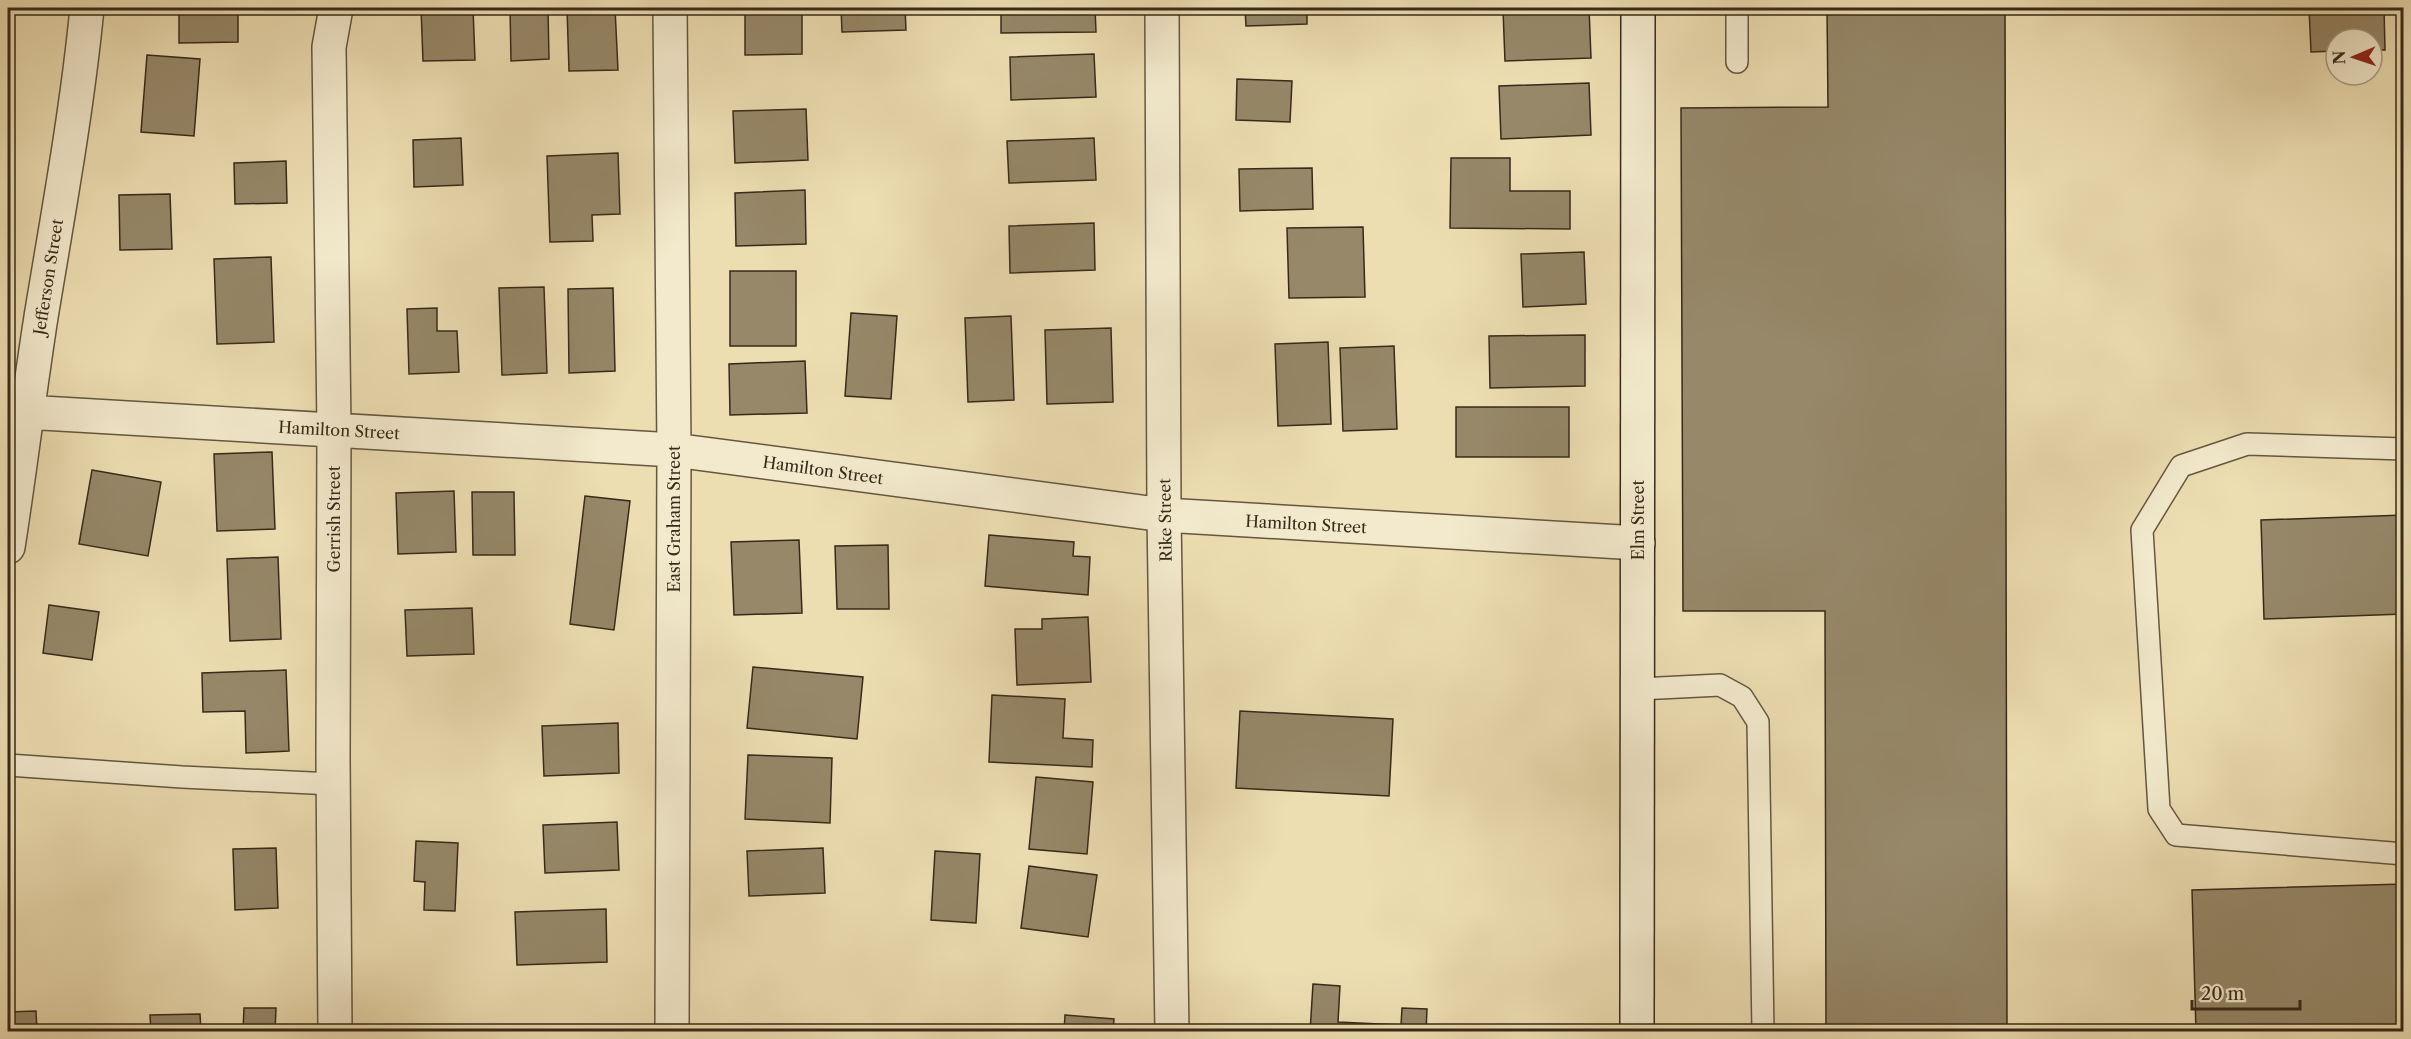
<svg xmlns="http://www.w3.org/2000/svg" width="2411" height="1039" font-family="'Libre Caslon Text',serif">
<rect width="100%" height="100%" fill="#eddeb2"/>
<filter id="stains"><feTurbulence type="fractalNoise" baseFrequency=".00333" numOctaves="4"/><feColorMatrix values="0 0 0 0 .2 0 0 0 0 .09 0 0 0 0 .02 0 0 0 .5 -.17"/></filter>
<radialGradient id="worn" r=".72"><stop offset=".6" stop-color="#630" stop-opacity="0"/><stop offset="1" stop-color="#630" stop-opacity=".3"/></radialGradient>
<!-- building -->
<path fill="#968869" stroke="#372a1a" stroke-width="1.5" d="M179,8H238V42L179,43Z
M421,8H473L475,60L423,61Z
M510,8H548L549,59L511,61Z
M567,8H615L618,70L569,71Z
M745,8H802V54L745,55Z
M841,8H905L906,30L842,32Z
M1001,8H1095L1096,32L1001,33Z
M1245,8H1307V24L1246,26Z
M1589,8L1591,58L1505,61L1503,10Z
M1827,8H2005L2007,1032H1826L1825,611H1683L1681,108L1828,107Z
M2309,8H2384L2385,50H2372V39H2336V51L2311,52Z
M1094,54L1096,97L1011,100L1010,57Z
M147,55L200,59L194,136L141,132Z
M1237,79L1292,81L1290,122L1236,120Z
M1589,83L1591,135L1501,139L1499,86Z
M806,109L808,160L735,163L733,111Z
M461,138L463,185L414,187L413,140Z
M1094,138L1096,180L1009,183L1007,141Z
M618,153L620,214L592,215L593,241L550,242L547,156Z
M1451,158H1510V191H1570V229L1450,228Z
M286,161L287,203L235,204L234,163Z
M1312,168L1313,209L1240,211L1239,169Z
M805,190L806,244L736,246L735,193Z
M170,194L172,249L120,250L119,195Z
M1094,223L1095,270L1010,273L1009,226Z
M1363,227L1365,297L1289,298L1287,228Z
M1584,252L1586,304L1523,307L1521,254Z
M271,257L274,342L217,344L214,259Z
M730,271H796V346H730Z
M544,287L547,373L502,375L499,288Z
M613,288L615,371L569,373L568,289Z
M437,308V331H457L459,372L409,374L407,309Z
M851,313L897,316L891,399L845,396Z
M1011,316L1014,400L968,402L965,318Z
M1111,328L1113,402L1047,404L1045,330Z
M1585,335V386L1490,388L1489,336Z
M1328,342L1331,424L1278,426L1275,344Z
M1394,346L1397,429L1343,431L1340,348Z
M805,361L807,413L730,415L729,364Z
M1456,407H1569V457H1456Z
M272,452L275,529L217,531L214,454Z
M92,470L161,482L148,556L79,544Z
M454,491L456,552L398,554L396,493Z
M472,492H514L515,555H473Z
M585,496L630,501L614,630L570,624Z
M2404,515V614L2264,619L2261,520Z
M989,535L1074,542L1073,556L1090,557L1088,595L985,586Z
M799,540L802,613L734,615L731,542Z
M888,545L889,609H837L835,546Z
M278,557L281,639L230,641L227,559Z
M49,605L99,612L92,660L43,653Z
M472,608L474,654L407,656L405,610Z
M1088,617L1091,682L1017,685L1015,629H1042V619Z
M753,667L863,677L857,739L747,728Z
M286,670L289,751L246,753L245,711L203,712L202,673Z
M992,695L1065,699L1063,738L1093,740L1092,767L989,762Z
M1240,711L1393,719L1389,796L1236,788Z
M618,723L619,773L544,776L542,726Z
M748,755L832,758L830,823L745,819Z
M1036,777L1093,782L1087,854L1029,849Z
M617,822L619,870L545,873L543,825Z
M416,841L458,843L455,911L424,910L425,882L414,881Z
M276,848L278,908L235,910L233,849Z
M823,848L825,893L749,896L747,851Z
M935,851L980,854L976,923L931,920Z
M1029,866L1097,875L1088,937L1021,928Z
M2404,884V1032H2196L2192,890Z
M606,909L607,962L517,965L515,912Z
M1313,984L1340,986L1338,1022L1401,1025L1402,1008L1427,1009L1426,1032H1310Z
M244,1008H276L275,1032H237L243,1031Z
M36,1011L37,1032H8V1012Z
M200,1014L201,1032H151L150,1015Z
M1065,1015L1114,1019L1113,1032H1064Z
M480,1029V1032H421Z"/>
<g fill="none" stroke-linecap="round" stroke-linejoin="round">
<!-- service casing -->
<g stroke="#645740" stroke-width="24">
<path id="service" d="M1737,8V62
M2404,449L2247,444L2181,466L2142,530L2159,809L2176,835L2404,854
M1639,689L1720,685L1742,697L1758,722L1763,1032
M8,765L182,777L333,784"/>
</g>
<!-- minor casing -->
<g stroke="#645740" stroke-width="36">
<path id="minor" d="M670,8L674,450L672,1032
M1162,8L1164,515L1172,1032
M8,411L674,450L1164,515L1638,543
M8,547C20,470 29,394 41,317C58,214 77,111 87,8
M335,1032L333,757L334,429L329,47L336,8"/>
</g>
<!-- secondary casing -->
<g stroke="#372a1a" stroke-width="36">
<path id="secondary" d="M1637,1032L1638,8"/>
</g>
<!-- service -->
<use href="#service" stroke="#f3eacd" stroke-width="21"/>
<!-- minor -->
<use href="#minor" stroke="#f3eacd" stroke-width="33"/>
<!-- secondary -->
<use href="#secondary" stroke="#f3eacd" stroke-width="33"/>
</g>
<g text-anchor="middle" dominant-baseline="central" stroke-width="5" stroke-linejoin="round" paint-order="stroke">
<!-- street labels -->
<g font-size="16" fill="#372a1a" stroke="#f3eacd">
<text transform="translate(48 277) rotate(-81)">Jefferson Street</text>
<text transform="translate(339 430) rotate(3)">Hamilton Street</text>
<text transform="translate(823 470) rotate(8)">Hamilton Street</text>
<text transform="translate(334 519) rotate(-90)">Gerrish Street</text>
<text transform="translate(674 519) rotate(-90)">East Graham Street</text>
<text transform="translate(1165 520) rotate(-91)">Rike Street</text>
<text transform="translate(1638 520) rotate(-90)">Elm Street</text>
<text transform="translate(1306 524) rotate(3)">Hamilton Street</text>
</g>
</g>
<!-- margin -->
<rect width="2411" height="1039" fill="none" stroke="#eddeb2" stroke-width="30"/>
<rect x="9" y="9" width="2393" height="1021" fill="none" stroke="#372a1a" stroke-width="3"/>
<rect x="15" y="15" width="2381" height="1009" fill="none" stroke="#372a1a" stroke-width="1.5"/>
<!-- north arrow -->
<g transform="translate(2354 57) rotate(268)"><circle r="28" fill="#f3eacd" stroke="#a89d85" stroke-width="1.5"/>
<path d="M0-4.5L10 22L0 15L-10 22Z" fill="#8f2418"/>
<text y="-9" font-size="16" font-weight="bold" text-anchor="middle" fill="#372a1a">N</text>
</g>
<!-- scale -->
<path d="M2192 1000v9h108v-9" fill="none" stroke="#372a1a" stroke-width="3"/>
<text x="2201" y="1000" font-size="18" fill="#372a1a" stroke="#f3eacd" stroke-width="4.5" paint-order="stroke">20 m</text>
<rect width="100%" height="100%" filter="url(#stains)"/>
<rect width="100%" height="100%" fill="url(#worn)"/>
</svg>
